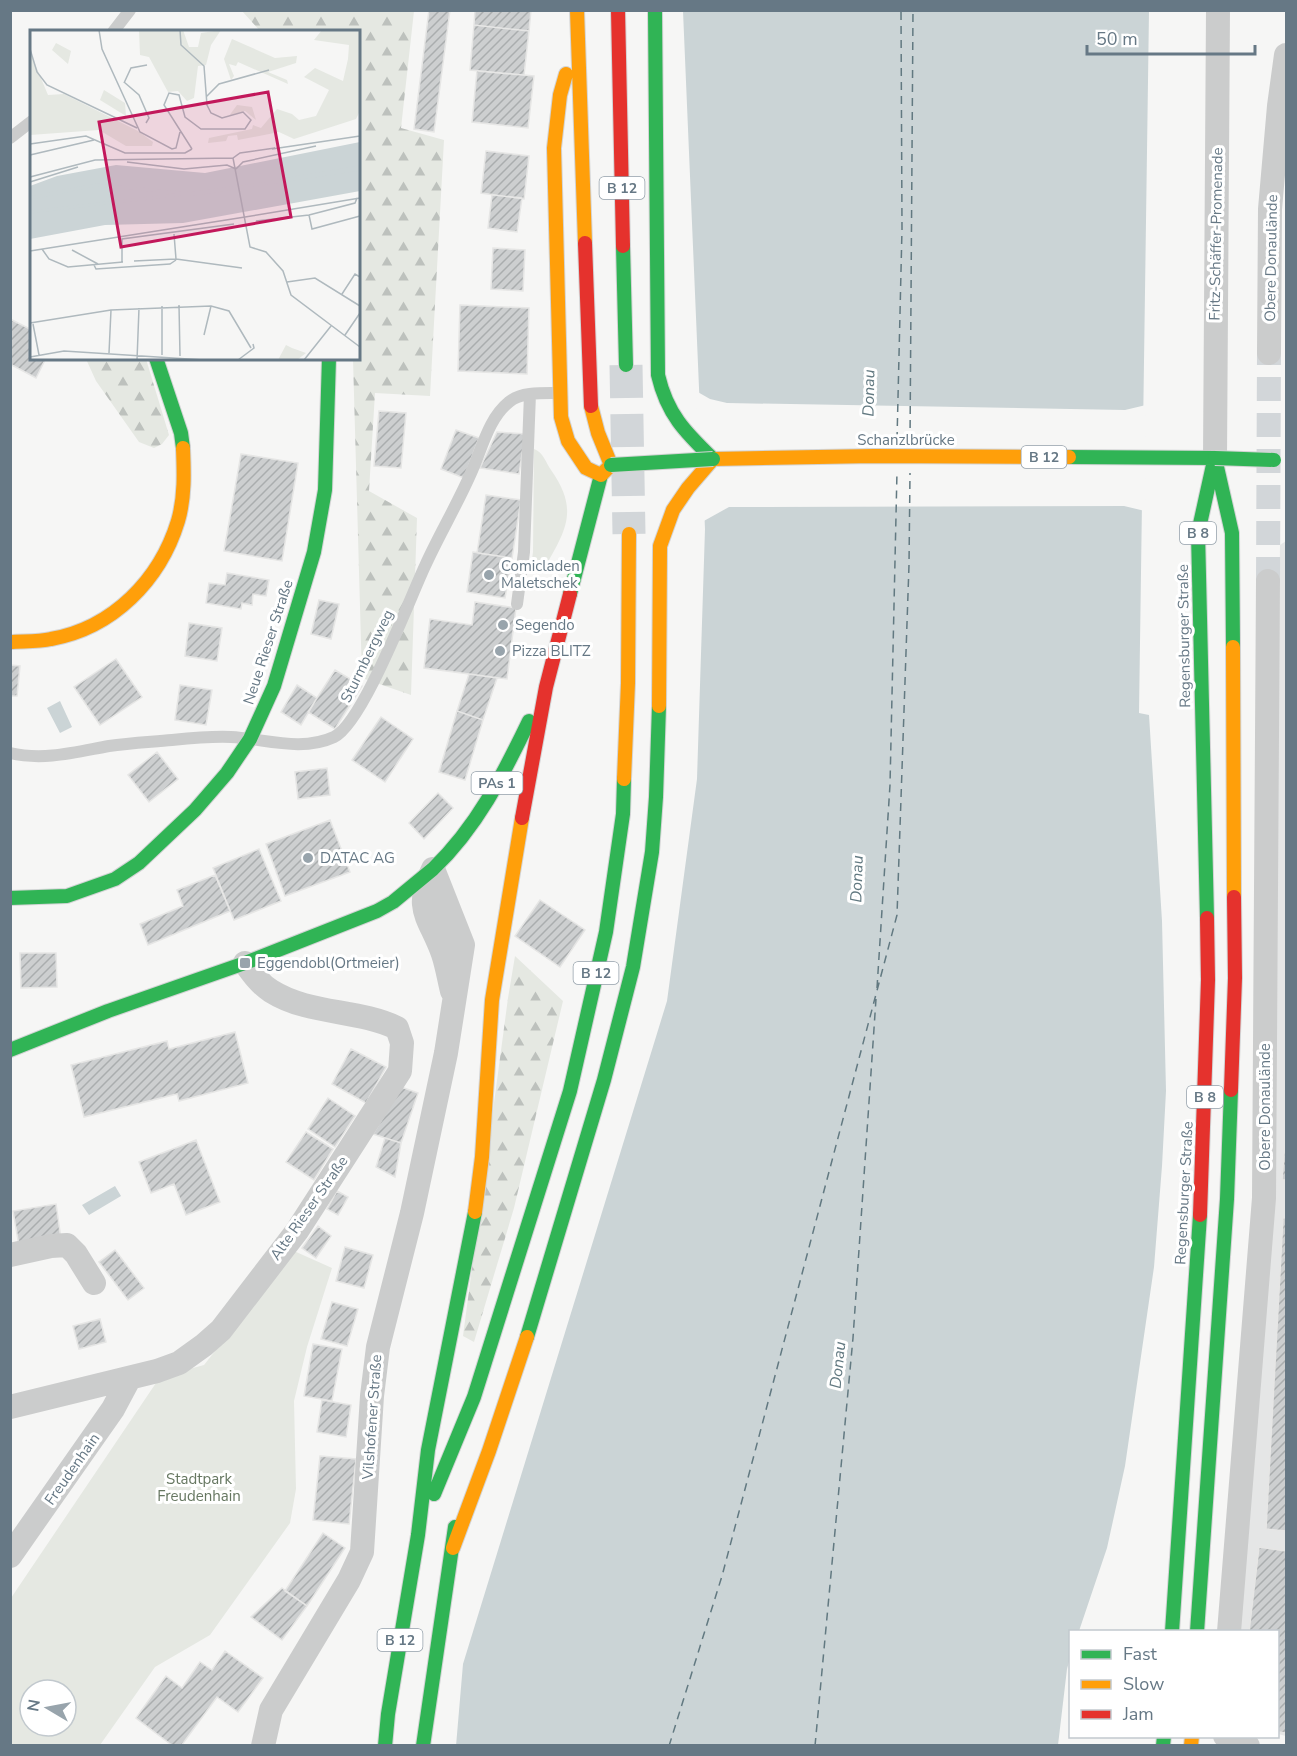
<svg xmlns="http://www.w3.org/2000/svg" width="1297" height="1756" font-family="'Nunito Sans',sans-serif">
<defs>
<pattern id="forest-firs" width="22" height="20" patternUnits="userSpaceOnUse" patternTransform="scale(1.5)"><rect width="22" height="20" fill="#e5e8e2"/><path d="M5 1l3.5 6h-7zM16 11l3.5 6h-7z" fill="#bdc1bd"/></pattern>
<pattern id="building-hatch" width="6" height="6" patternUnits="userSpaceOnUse" patternTransform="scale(1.5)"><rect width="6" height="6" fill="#cdcfd0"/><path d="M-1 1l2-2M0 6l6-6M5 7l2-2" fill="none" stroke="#aaadae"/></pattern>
</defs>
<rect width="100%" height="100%" fill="#f6f6f5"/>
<!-- built -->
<path fill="#e5e6e6" d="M1286,541V1736L1278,1734V1632H1236L1278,710L1280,545Z"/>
<!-- green -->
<path fill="#e5e8e2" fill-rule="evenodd" d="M534,449C543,452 546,463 551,470C580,511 565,531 544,569L531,567L533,552Z
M294,1251L332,1268L307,1347L294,1401L296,1489L290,1523L210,1635L155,1667L100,1745L11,1746V1598L160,1377L204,1365ZM30,1690H66V1726H30Z"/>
<!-- forest -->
<path fill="url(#forest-firs)" d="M242,11H414L401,128L444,140L430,396L375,393L369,491L417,518L411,695L362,678L353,359L358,358V32L260,31Z
M86,359H146L169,435L162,444L154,448L139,442L96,381Z
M515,956L563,1001L514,1208L474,1342L463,1336L508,998Z"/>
<!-- water -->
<path fill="#cbd4d6" d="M683,11H1149L1139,713L1149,715L1162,921L1166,1091L1162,1166L1154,1267L1125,1466L1107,1548L1079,1631L1070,1632V1658L1067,1669L1058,1745L456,1746L463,1664L667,1001L697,779L705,529Z
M60,701L72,727L60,733L47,708Z
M115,1186L121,1196L89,1215L82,1205Z"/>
<!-- pier -->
<path fill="#f6f6f5" d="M696,391L710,399L727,403L1125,410L1146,405L1145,511L1124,506L729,507L702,522Z"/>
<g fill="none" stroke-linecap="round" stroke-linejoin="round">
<!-- ferry -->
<path stroke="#627981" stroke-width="1.5" stroke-dasharray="8 6" stroke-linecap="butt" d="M897,440L902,229L901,10
M910,442L913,10
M877,988L890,785L897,471
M669,1746L722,1576L897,915L909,565L910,473
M815,1746L853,1338L876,999"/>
</g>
<!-- building -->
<path fill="url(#building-hatch)" stroke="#e6e6e5" stroke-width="1.5" d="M429,10H450L434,132L414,129Z
M475,10H531L529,31L474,25Z
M474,25L529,31L524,75L470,70Z
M477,71L534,76L528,128L472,122Z
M486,151L529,156L524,199L481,193Z
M492,195L522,198L517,232L488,228Z
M493,248L525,250L523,291L491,289Z
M460,305L529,308L527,374L458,371Z
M10,319L32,330V358H46L36,378L10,364Z
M379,411L406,413L401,468L374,466Z
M456,430L479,438L464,478L441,469Z
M497,432L525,434L519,474L480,468Z
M241,454L298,463L282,561L224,551Z
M486,495L521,500L512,558L477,553Z
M473,552L512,558L505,598L467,592Z
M227,573L269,580L266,596L253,594L252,605L242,603L241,609L206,603L209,583L225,585Z
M319,600L339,604L331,639L311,634Z
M475,602L516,608L507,679L424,668L430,619L472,625Z
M189,623L222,628L217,661L185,656Z
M116,659L142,697L100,725L74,687Z
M10,665L20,666L17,696H10Z
M335,670L362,686L335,729L308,712Z
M469,674L497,678L483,720L457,711Z
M180,685L212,690L206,725L175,720Z
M297,685L317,698L301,725L281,712Z
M457,711L483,720L465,780L439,772Z
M381,717L413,739L385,782L352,760Z
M157,752L178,779L149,802L128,775Z
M327,768L330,795L298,799L295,772Z
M438,793L453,808L424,839L409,823Z
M330,820L350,872L285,896L266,844Z
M259,849L281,901L234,920L213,868Z
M215,875L230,911L148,945L140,924L183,906L177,890Z
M540,900L585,930L560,967L515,936Z
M20,953H56L57,987L21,988Z
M235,1032L248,1083L179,1101L177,1094L84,1117L71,1065L167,1041L169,1049Z
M351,1049L386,1067L366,1103L332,1084Z
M401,1087L418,1093L401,1143L373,1134Z
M328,1098L355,1116L335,1147L308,1129Z
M1286,1130V1180H1282Z
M306,1132L333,1149L314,1180L286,1162Z
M385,1138L401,1143L395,1177L376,1167Z
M196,1140L220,1202L186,1215L174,1184L151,1193L139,1162Z
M337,1191L348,1197L338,1215L327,1209Z
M56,1204L61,1239L19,1246L13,1211Z
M1283,1218H1286V1531L1266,1529Z
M318,1226L331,1236L316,1258L302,1248Z
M345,1247L373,1255L364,1288L336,1281Z
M115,1250L144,1288L128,1300L99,1262Z
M332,1302L358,1309L347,1346L321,1339Z
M100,1319L106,1342L79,1349L73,1326Z
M313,1344L342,1349L332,1401L304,1396Z
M322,1400L351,1405L346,1437L317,1432Z
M320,1456L356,1459L349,1524L313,1520Z
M323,1533L345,1548L307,1606L285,1591Z
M1259,1547L1286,1551V1733L1278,1732V1632H1249Z
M282,1588L307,1606L282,1640L251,1617Z
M225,1651L263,1678L238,1712L217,1697L181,1746H173L136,1718L166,1676L182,1688L200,1662L212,1670Z"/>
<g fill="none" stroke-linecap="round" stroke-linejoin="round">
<!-- street-tunnel -->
<path stroke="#d2d6d9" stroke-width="24" stroke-dasharray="24 12" stroke-linecap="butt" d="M1268,581L1269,353"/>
<!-- primary-tunnel -->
<path stroke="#d2d6d9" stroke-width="33" stroke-dasharray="33 16" stroke-linecap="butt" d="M626,365L629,534"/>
<!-- fast casing -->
<g stroke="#d3d4d5" stroke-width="16">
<path id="fast" d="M655,10L658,375C667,414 685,432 713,459
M623,246L626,365
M156,358L181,433L183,448
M1069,457L1215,458
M1215,458L1232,533L1233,647
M570,594L601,475
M433,869C477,827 503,775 529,721
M10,898L67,896L115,879L139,863L195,810L227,773L250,739L274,686L314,552L325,490L329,358
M1207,918L1198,533L1213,465
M10,1050L108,1011L245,963L377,911L393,902L433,869
M527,1337L604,1080L633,967L652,852L656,797L659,706
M434,1494L474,1397L570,1091L606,932L623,814L624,779
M1172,1632L1200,1215
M1197,1632L1227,1199L1231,1090
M385,1746L388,1714L418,1535L428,1450L475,1212
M423,1746L455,1527
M1163,1746L1164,1736"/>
</g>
<!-- slow casing -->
<g stroke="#d3d4d5" stroke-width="16">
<path id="slow" d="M577,10L585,243
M566,74L560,95L554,148L561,417L568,441L586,468L601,475
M591,406L598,433L611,465L601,475
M713,459L874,456L1069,457
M10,642C23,641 38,642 51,639C113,628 160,580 178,521C185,497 184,472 183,448
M1233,647L1234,897
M659,706L660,546L673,510L688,488L713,459
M624,779L628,683L629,534
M475,1212L482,1157L492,1000L522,818
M453,1548L489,1451L527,1337
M1191,1746L1192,1736"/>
</g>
<!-- jam casing -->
<g stroke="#d3d4d5" stroke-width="16">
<path id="jam" d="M618,10L623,246
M585,243L591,406
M522,818L546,687L570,594
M1231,1090L1235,978L1234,897
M1200,1215L1208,980L1207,918"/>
</g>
<!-- lane -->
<path stroke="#cbcccc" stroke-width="12" d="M113,32L130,10
M10,138L32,121
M517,604L524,552L530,394
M10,753C44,761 76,752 109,746C130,743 151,742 172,740C192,738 212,736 231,737C265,739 302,752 334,737C363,723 409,600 425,566C439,535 457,505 471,473C482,449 488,419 509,402C520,392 543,393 557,393"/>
<!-- street -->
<path stroke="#cbcccc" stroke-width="24" d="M1269,353L1270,209L1279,106L1286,55
M1215,458L1218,10
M433,869C413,910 430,917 443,954C447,966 449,979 452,991
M10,1255L51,1246L67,1245L76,1254L94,1283
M10,1407L157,1371L179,1363L204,1345L221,1330L297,1231L400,1071L402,1043L397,1028C358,1009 309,1015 271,991C260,984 253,974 245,963
M10,1556L113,1409L129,1379
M1229,1632L1264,1198L1268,581
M1225,1736L1236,1744L1248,1746
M263,1746L271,1710L349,1580L362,1552L372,1396L378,1347L412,1213L446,1053L463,945L433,869"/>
<!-- fast -->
<use href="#fast" stroke="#30b455" stroke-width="14"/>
<!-- slow -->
<use href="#slow" stroke="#ff9f0a" stroke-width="14"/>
<!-- jam -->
<use href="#jam" stroke="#e5322d" stroke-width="14"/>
<!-- fast-bridge casing -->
<g stroke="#d2d3d3" stroke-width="16" stroke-linecap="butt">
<path id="fast-bridge" d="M1215,458L1274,460
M611,465L713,459"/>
</g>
<!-- fast-bridge -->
<use href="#fast-bridge" stroke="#30b455" stroke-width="14"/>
</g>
<!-- markers -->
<g fill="#98a4ac" stroke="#fff" stroke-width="2">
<circle cx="489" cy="575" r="6"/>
<circle cx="503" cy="625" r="6"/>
<circle cx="500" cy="651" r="6"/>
<circle cx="308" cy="858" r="6"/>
<rect x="239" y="957" width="12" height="12" rx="3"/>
</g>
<g text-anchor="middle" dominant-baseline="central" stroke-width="6" stroke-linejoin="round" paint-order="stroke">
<!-- shield labels -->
<g fill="#fff" stroke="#94a0aa" stroke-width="1.5">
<rect x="599.5" y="177" width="45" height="22" rx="4.5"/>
<rect x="1021.5" y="446" width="45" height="22" rx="4.5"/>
<rect x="1180" y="522" width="36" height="22" rx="4.5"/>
<rect x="471.5" y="772" width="51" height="22" rx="4.5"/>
<rect x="573.5" y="962" width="45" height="22" rx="4.5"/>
<rect x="1187" y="1086" width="36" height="22" rx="4.5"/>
<rect x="377.5" y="1629" width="45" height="22" rx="4.5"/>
</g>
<g font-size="14" font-weight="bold" fill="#667885">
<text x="622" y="188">B 12</text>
<text x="1044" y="457">B 12</text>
<text x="1198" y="533">B 8</text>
<text x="497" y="783">PAs 1</text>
<text x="596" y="973">B 12</text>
<text x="1205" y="1097">B 8</text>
<text x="400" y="1640">B 12</text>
</g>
<!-- street labels -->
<g font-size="15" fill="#667885" stroke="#fff">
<text transform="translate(1216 234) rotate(-89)">Fritz-Schäffer-Promenade</text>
<text transform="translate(1271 258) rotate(-89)">Obere Donaulände</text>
<text x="906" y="440">Schanzlbrücke</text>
<text transform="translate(1184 636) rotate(-91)">Regensburger Straße</text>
<text transform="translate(268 642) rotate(-72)">Neue Rieser Straße</text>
<text transform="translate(367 656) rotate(-64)">Sturmbergweg</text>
<text transform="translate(1265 1107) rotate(-90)">Obere Donaulände</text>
<text transform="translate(1184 1193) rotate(-87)">Regensburger Straße</text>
<text transform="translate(309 1208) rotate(-55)">Alte Rieser Straße</text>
<text transform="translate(372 1417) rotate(-86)">Vilshofener Straße</text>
<text transform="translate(72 1469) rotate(-55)">Freudenhain</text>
</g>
<!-- poi labels -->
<g font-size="15" fill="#667885" stroke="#fff" text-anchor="start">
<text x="501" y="566">Comicladen<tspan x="501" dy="17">Maletschek</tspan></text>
<text x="515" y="625">Segendo</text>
<text x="512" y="651">Pizza BLITZ</text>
<text x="320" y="858">DATAC AG</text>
<text x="257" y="963">Eggendobl(Ortmeier)</text>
</g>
<!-- park labels -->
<g font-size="15" fill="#667761" stroke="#fff">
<text x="199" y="1479">Stadtpark<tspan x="199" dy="17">Freudenhain</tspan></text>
</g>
<!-- water labels -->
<g font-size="16" font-style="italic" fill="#627981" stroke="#fff">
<text transform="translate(869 393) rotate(-89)">Donau</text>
<text transform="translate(857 879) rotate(-88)">Donau</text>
<text transform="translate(838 1365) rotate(-84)">Donau</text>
</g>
</g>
<!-- overview -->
<g transform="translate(30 30)">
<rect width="330" height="330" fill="#f6f6f5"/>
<path d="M292,0H330V29H318L319,15L284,10ZM26,13L41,21L38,34L22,20ZM0,22L18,65L34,64L108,101L123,112L122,116H96L69,100L0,105ZM74,60L95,73L96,86L70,70ZM256,315L262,318L276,323L267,330H248Z" fill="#e5e8e2"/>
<path d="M109,0H153L159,17H168L171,3L191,0L181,15L176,35L168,36L164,68L157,71L148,61L138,62L119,27L110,25ZM202,9L245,28L267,26L266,33L238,42L257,50L258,54L208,32L206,36L199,34L204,46L201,50L194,29ZM318,29H330V81L326,89L264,109L249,102L208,110L207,105L198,106L196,111L178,113L179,108L222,99L223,95L231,98L247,79L262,84L269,90L286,86L299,60L274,47L285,38L313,51ZM207,75L222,77L226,90L215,81L199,86Z" fill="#e5e8e2"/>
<path d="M330,112V161L153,193L75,195L0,209V156L27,146L86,135L175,143Z" fill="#cbd4d6"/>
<path fill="none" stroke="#cbd4d6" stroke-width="3" d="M239,152L330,137M212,157L330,139M162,163L207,157M0,168L65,155L165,164L207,158M0,182L154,164"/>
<path fill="none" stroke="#afb9be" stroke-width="1.5" d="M69,0L72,19L110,102L142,119L146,118L150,102M150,0L151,15L174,36L177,75L181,83L192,88L213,82L221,90L215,99H171L155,87L149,65L139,63L134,75L162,119M0,19L7,42L17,55L107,98M94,52L109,65L119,88L116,93M94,53L101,38L117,35M176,67L189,54L239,40M0,114L56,106L95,123H155L162,119M242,119L330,106M0,125L64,110M203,128L220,217L236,222L253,241L261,265L330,317M97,132L154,139L197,135L206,139M206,139L213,132L286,116M0,147L65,130L203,128L210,123L245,118M0,152L48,137M279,185L282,199L330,186M215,187L330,168M226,191L279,185L325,173L327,168M144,204L146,229M12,219L19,229L38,237L93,232M42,220L68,234M0,221L215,187M104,231L146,229L212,238M92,232V209L204,194M64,235L66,239L140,234L146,230M257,252L285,248L330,276M312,264L325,244L330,247M149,275L150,326M132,276V325M0,293L81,280L181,276L199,281L221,318M3,294L9,325M174,305L181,276M315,305L330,283M79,323L81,280M0,327L34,321L174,330M107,330L109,278M208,330L224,318L223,314M274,330L301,296"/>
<path fill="#c2185b" fill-opacity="0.15" stroke="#c2185b" stroke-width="3" d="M238,62L261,187L91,217L69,92Z"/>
<rect width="330" height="330" fill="none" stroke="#667885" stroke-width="3"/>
</g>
<!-- border -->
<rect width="1297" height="1756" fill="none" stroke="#667885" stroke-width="24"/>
<!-- legend -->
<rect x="1069" y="1630" width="210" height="108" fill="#ffffff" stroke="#c2c9ce" stroke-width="1.5"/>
<rect x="1081" y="1650" width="30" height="9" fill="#30b455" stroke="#c2c9ce" stroke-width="1.5"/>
<text x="1123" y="1660" font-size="18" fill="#667885">Fast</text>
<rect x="1081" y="1680" width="30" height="9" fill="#ff9f0a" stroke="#c2c9ce" stroke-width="1.5"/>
<text x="1123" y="1690" font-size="18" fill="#667885">Slow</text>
<rect x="1081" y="1710" width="30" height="9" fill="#e5322d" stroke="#c2c9ce" stroke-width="1.5"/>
<text x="1123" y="1720" font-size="18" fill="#667885">Jam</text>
<!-- north arrow -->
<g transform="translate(48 1708) rotate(280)"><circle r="28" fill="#ffffff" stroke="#c2c9ce" stroke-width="1.5"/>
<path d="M0-4.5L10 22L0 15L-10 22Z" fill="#98a4ac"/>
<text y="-9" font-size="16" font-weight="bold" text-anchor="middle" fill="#667885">N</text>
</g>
<!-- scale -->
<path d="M1087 45v9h168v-9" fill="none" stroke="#667885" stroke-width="3"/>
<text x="1096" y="45" font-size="18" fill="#667885" stroke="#ffffff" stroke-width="4.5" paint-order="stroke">50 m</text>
</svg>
